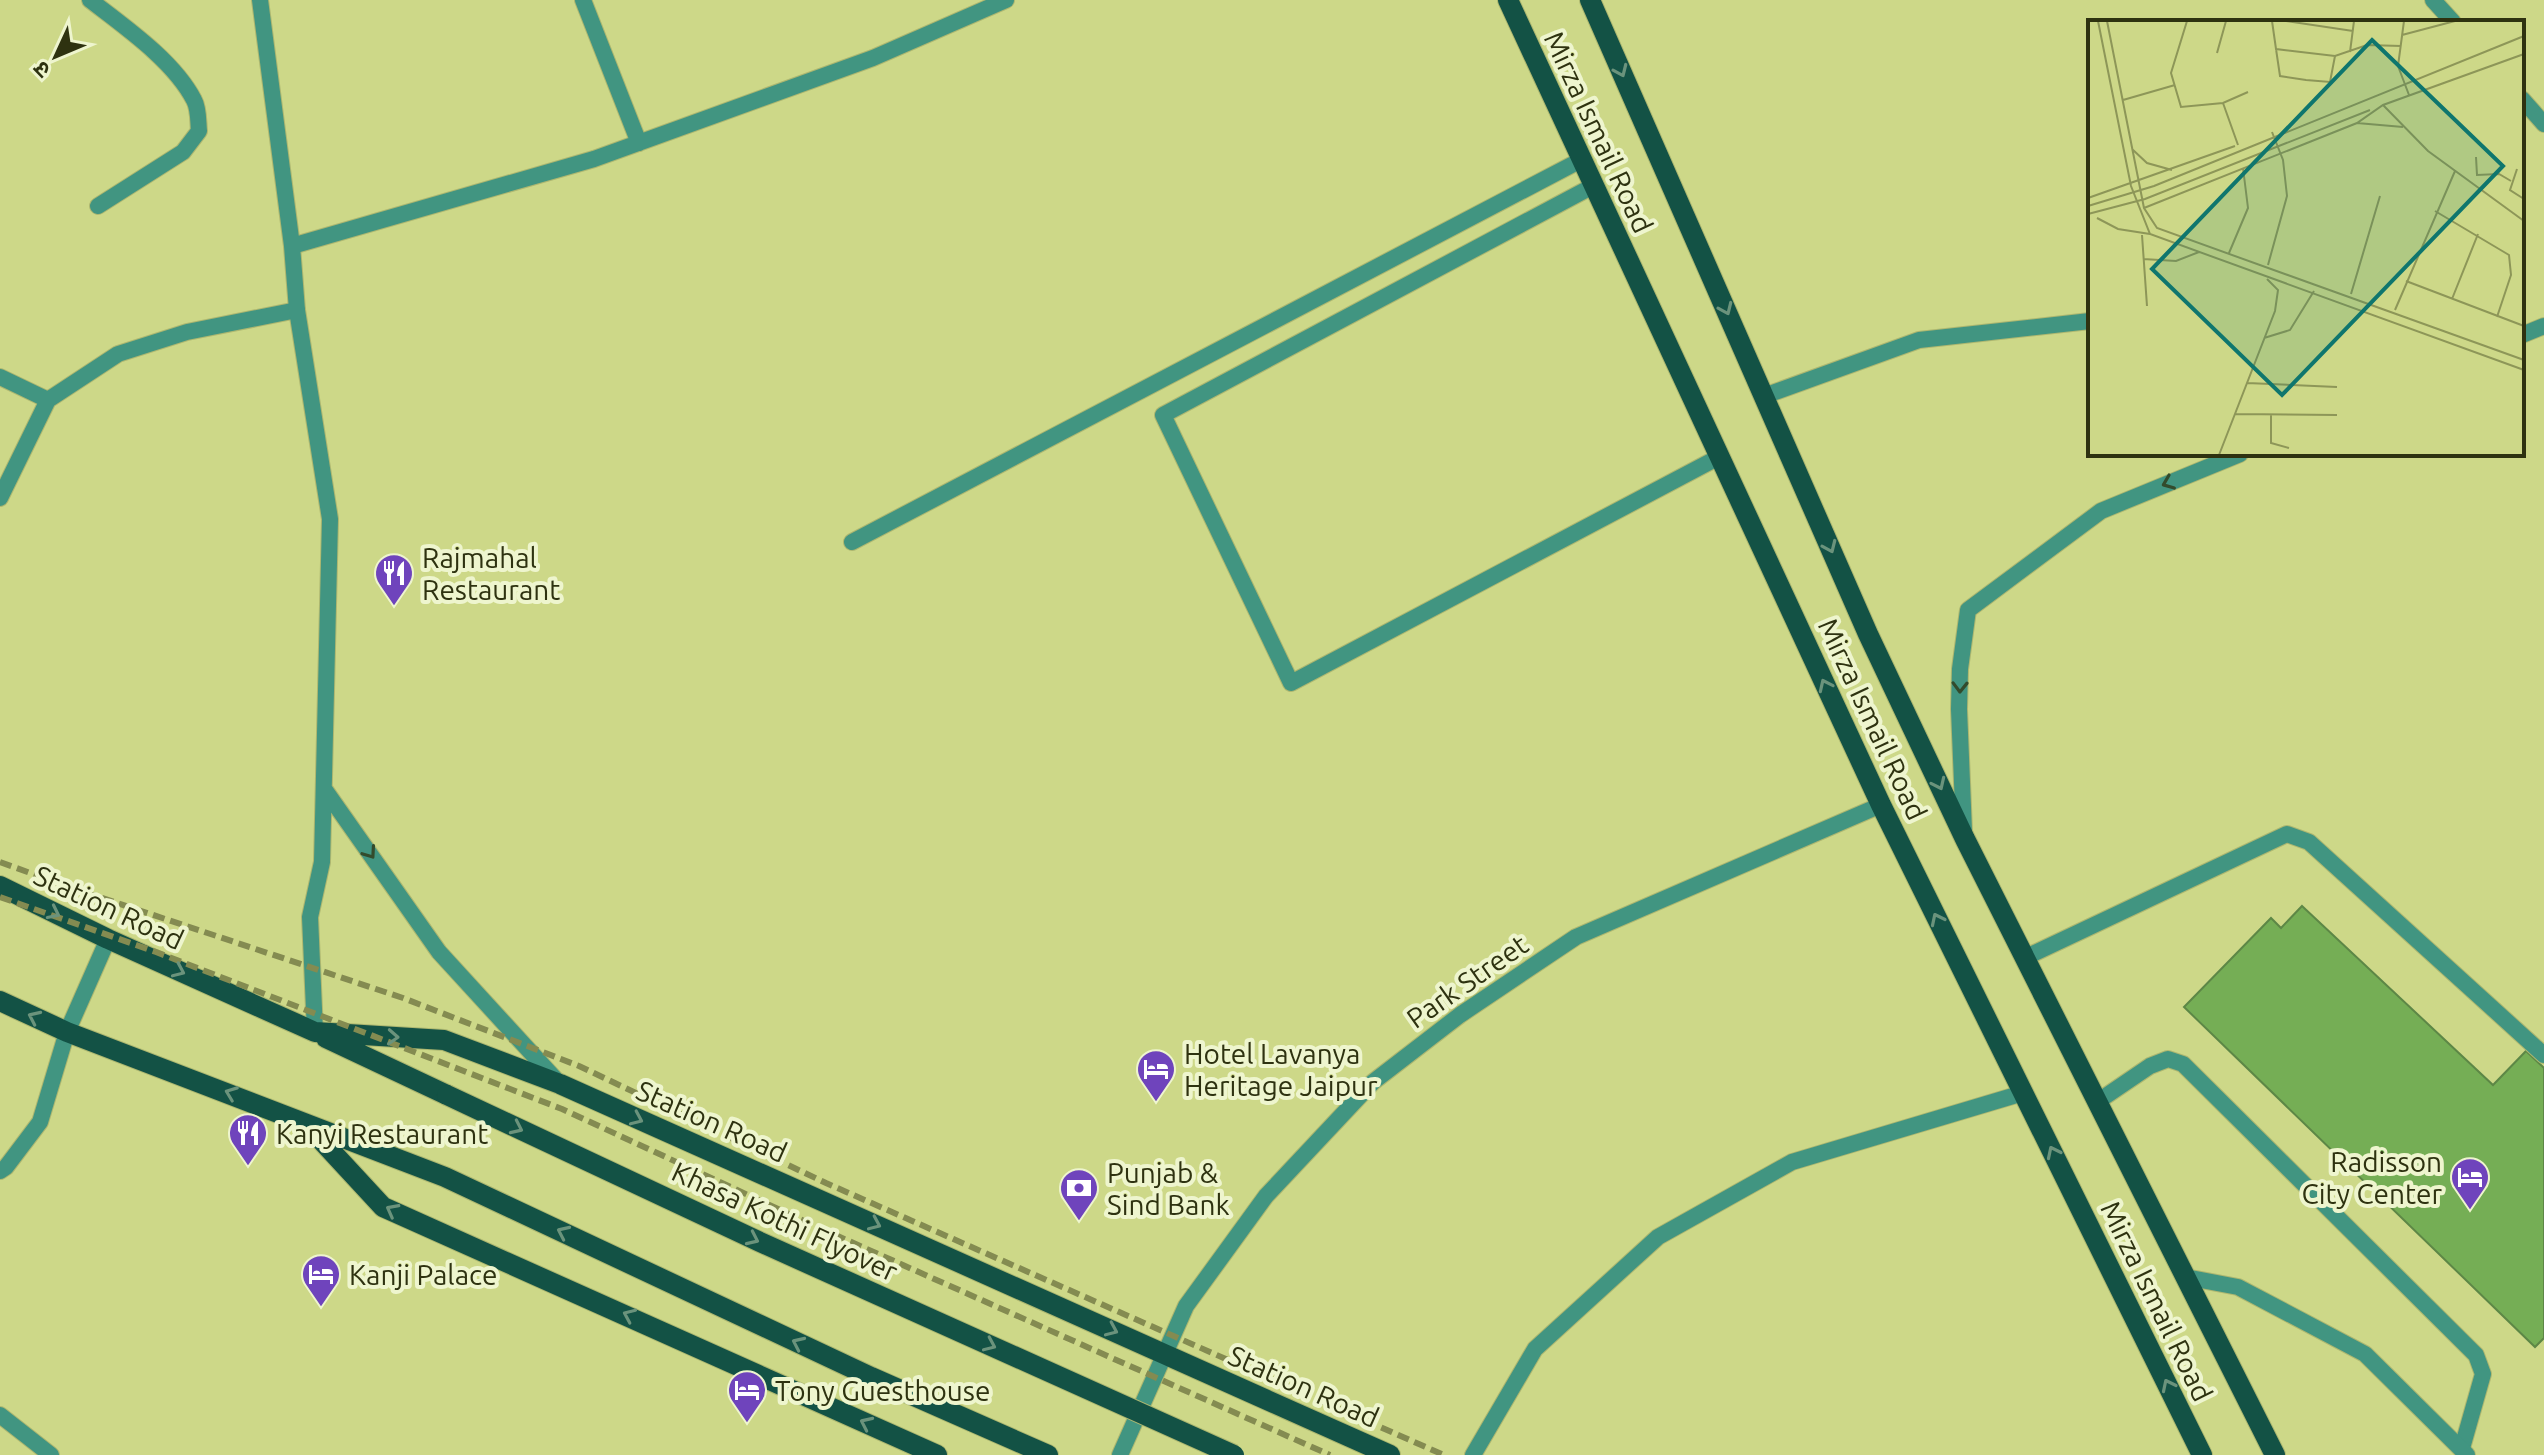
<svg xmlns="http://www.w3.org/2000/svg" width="2544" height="1455" font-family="Ubuntu,'Noto Sans Devanagari',sans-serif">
<rect width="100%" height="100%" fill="#cdd888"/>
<!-- building -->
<path fill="#75ae55" stroke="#5d8746" stroke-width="2" d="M2302,906L2493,1085L2526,1051L2544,1068V1338L2535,1347L2184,1007L2271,918L2281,928Z"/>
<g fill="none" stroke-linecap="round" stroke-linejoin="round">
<!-- lane casing -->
<g stroke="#adb770" stroke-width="18">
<path id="lane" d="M1593,186L1163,415L1291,683L1719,457
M0,377L48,400L0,498
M48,400L118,354L187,332L297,310
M2024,958L2287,834L2309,842L2544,1055
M2097,1102L2150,1066L2168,1059L2183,1064L2476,1355L2483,1374L2462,1448"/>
</g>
<!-- street casing -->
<g stroke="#adb770" stroke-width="18">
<path id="street" d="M90,0C125,27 174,61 194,100C199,109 198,122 199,131L183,152L98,206
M260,0L292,246L297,310L330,519L322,862L310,917L315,1032
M583,0L639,143
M2433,0L2453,22
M2522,99L2544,124
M292,246L594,159L873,58L1006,0
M2522,335L2544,326
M1764,396L1919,340L2090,321
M852,542L1581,160
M325,790L439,952L558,1082
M1964,831L1959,709L1960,669L1968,610L2101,511L2240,454
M0,1171L6,1167L40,1122L67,1032L108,939
M2185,1277L2238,1287L2365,1354L2467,1455
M0,1415L51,1455
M1120,1455L1186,1306L1266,1196L1373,1082L1460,1015L1576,937L1881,805
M1473,1455L1535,1349L1658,1237L1792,1162L2023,1093"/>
</g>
<!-- primary casing -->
<g stroke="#adb770" stroke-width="22">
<path id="primary" d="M1508,0L1881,805L2202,1455
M1590,0L1868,634L1965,839L2275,1455
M0,886L108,939L315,1032L444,1040L560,1084L1390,1455
M0,1001L67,1032L445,1177L871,1377L1048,1455
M326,1038L447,1095
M309,1127L383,1207L937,1455"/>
</g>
<!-- lane -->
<use href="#lane" stroke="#419581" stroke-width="16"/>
<!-- street -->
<use href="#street" stroke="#419581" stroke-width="16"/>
<!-- primary -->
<use href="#primary" stroke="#135245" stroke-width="20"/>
<!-- rail -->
<path stroke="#848b51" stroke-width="6" stroke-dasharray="12 6" stroke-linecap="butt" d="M0,862L66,886L403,998L579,1066L826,1183L1444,1455
M0,897L156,952L562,1109L804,1221L1330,1455"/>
<!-- primary-bridge casing -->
<g stroke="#adb770" stroke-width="22" stroke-linecap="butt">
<path id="primary-bridge" d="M447,1095L760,1242L1234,1455"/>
</g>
<!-- primary-bridge -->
<use href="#primary-bridge" stroke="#135245" stroke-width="20"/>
</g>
<!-- one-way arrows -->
<defs><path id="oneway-chevron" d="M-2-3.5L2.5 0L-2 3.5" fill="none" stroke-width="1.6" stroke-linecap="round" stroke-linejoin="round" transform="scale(2)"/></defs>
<g stroke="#6b937c">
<use href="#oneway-chevron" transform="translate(1621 71) rotate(66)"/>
<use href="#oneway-chevron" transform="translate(1726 309) rotate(66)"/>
<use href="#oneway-chevron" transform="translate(1830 547) rotate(66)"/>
<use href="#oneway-chevron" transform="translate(1825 685) rotate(-115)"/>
<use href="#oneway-chevron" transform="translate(1939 784) rotate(65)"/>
<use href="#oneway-chevron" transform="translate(54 913) rotate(26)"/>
<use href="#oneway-chevron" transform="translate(1937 919) rotate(-116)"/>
<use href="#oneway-chevron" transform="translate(179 971) rotate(24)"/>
<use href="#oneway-chevron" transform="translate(34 1017) rotate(-155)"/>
<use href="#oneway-chevron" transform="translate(393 1037) rotate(3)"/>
<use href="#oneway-chevron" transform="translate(231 1093) rotate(-159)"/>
<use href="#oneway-chevron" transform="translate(637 1119) rotate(24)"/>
<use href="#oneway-chevron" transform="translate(517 1128) rotate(25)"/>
<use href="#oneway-chevron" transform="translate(2053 1152) rotate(-116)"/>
<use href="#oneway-chevron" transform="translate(392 1210) rotate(-152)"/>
<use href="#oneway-chevron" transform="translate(875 1224) rotate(24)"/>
<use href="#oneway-chevron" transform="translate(563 1232) rotate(-155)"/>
<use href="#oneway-chevron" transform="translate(753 1239) rotate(25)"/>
<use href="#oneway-chevron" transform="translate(629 1315) rotate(-156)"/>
<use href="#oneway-chevron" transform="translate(1112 1330) rotate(24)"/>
<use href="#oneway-chevron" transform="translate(798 1343) rotate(-155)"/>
<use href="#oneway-chevron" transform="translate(990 1345) rotate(24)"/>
<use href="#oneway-chevron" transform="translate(2168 1385) rotate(-116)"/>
<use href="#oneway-chevron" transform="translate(866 1423) rotate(-155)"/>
</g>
<g stroke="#334b2c">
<use href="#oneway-chevron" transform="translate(2168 483) rotate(158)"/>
<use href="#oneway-chevron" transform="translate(1960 687) rotate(91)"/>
<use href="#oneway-chevron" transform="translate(370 853) rotate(55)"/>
</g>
<!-- icons -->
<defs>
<g id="restaurant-pin" transform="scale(2)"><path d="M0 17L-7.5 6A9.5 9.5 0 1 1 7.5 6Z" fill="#6f44bc" stroke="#eef5ce"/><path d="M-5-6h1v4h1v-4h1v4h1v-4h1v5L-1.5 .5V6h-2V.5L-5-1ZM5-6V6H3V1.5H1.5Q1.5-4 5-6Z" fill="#fff"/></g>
<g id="hotel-pin" transform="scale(2)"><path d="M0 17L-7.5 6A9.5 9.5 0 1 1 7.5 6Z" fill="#6f44bc" stroke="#eef5ce"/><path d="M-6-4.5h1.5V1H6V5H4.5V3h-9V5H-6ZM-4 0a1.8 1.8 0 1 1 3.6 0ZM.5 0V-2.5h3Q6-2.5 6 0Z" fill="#fff"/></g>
<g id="bank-pin" transform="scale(2)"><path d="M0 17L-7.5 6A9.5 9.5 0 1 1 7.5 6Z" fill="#6f44bc" stroke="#eef5ce"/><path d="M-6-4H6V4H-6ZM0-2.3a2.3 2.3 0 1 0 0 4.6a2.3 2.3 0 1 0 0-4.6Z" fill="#fff"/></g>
</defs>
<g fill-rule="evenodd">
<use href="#restaurant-pin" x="394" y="573"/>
<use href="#hotel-pin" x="1156" y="1069"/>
<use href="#restaurant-pin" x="248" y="1133"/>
<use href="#hotel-pin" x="2470" y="1177"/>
<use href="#bank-pin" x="1079" y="1188"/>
<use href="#hotel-pin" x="321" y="1274"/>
<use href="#hotel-pin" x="747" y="1390"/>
</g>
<g text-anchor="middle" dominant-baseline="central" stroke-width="8" stroke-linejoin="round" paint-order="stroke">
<!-- street labels -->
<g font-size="28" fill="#2e3210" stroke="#eef5ce">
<text transform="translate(1599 132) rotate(65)">Mirza Ismail Road</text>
<text transform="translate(1873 719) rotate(65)">Mirza Ismail Road</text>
<text transform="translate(109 907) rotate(25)">Station Road</text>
<text transform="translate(1467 981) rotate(-35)">Park Street</text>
<text transform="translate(712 1121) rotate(24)">Station Road</text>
<text transform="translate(785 1221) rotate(25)">Khasa Kothi Flyover</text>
<text transform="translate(2157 1301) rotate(64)">Mirza Ismail Road</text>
<text transform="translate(1304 1386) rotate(24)">Station Road</text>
</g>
<!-- poi labels -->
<g font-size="28" fill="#2e3210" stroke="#eef5ce" text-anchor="start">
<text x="422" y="557">Rajmahal<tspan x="422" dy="32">Restaurant</tspan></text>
<text x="1184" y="1053">Hotel Lavanya<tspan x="1184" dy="32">Heritage Jaipur</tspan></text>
<text x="276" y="1133">Kanyi Restaurant</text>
<text x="2442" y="1161" text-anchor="end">Radisson<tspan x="2442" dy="32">City Center</tspan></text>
<text x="1107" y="1172">Punjab &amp;<tspan x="1107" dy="32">Sind Bank</tspan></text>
<text x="349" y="1274">Kanji Palace</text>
<text x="775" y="1390">Tony Guesthouse</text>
</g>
</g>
<!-- overview -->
<g transform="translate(2088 20)">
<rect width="436" height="436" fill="#cdd888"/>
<path fill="none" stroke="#8d9658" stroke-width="2" d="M10,1L43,166L62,214L436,350M19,1L56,188L69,208L436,340M99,1L83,53L93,87L135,83L160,72M184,1L188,29L247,36L279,25L313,26M198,1L265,11M316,1L310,46L321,75M314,15L367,1M188,29L192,56L218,60L242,62L247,36M262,32L266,1M129,33L138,1M35,80L87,65M135,83L150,125M295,85L340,131L436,201M269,103L315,107M44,129L59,143L84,150M388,137L389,155L411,154L423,161M429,149L422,170L436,179M0,178L147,126M0,186L66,166L436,16M56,188L269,103L295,85L436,34M347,191L421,235L423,255L409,297M0,194L57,179L282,90M9,198L30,209L62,214M54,215L59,286M141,233L160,188L155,148M55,239L88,241L111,232M180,245L199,176L195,140L184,112M318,261L436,306M263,274L292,176M364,279L390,214M307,290L367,151M176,318L202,310L226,271M159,363L249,367M147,394L249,395M183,394V423L201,428M131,435L187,291L190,270L179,259"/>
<path fill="#0f766e" fill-opacity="0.15" stroke="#0f766e" stroke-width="4" d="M284,20L415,146L194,375L64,249Z"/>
<rect width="436" height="436" fill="none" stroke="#2e3210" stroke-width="4"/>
</g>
<!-- north arrow -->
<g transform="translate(56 56) rotate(226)" stroke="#eef5ce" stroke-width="6" paint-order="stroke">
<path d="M0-6L14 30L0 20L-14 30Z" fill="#2e3210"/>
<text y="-12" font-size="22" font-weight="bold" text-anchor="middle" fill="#2e3210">उ</text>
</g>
</svg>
